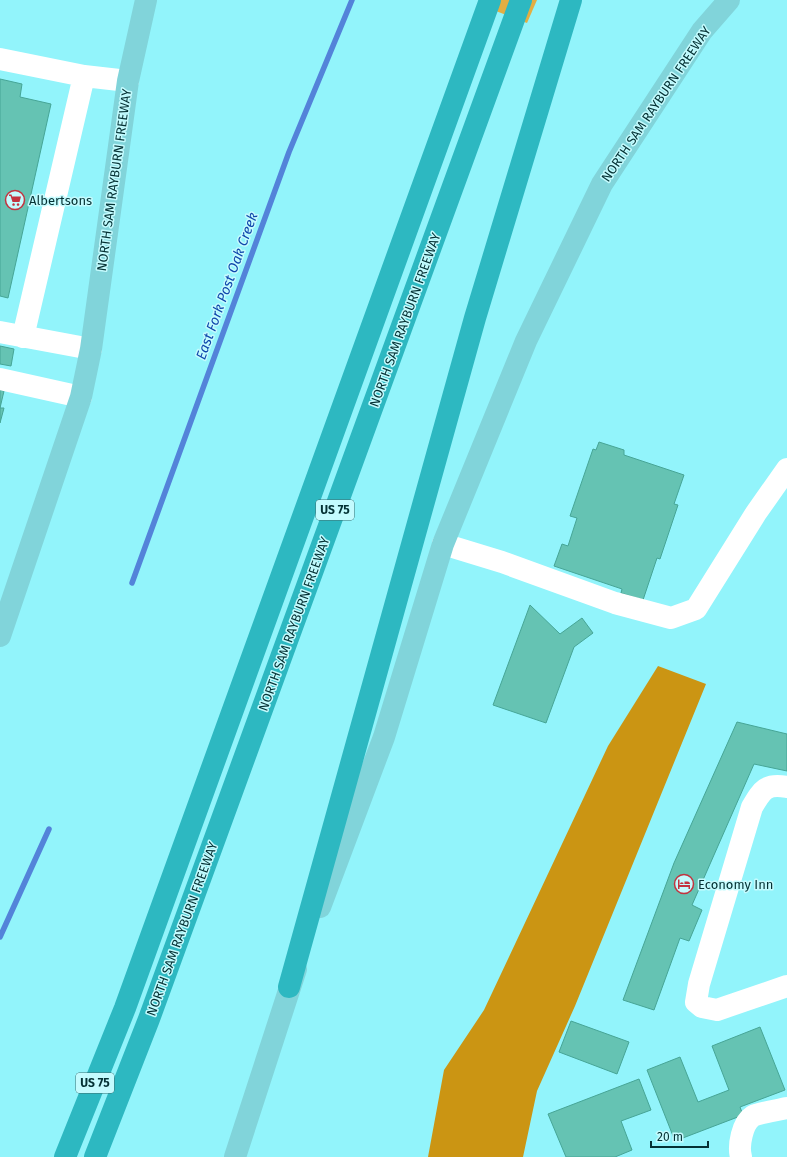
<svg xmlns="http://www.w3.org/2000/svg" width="787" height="1157" font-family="'Fira Sans',sans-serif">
<rect width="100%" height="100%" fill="#92f4fb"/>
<!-- green -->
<path fill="#e3ae42" d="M480,0H537L527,23L478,4Z"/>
<!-- forest -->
<path fill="#cb9513" d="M658,666L706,684L575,1006L537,1091L523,1157H428L444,1070L484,1010L608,746Z"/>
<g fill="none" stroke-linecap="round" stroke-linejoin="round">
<!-- stream -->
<path stroke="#5383d9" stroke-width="5.5" d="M132,583L289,152L352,0
M0,937L49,829"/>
</g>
<!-- building -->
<path fill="#65c3b3" stroke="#46a596" d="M0,79L22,84L20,97L51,104L8,298L0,296Z
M0,346L14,349L11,366L0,364Z
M0,390L4,391L0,408H4L0,423Z
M599,442L624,450V455L684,475L674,504L678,505L660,559L657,558L643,600L621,593L622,589L554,566L562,544L568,546L577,518L570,516L593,449L596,450Z
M530,605L560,634L582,618L593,633L574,647L546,723L493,705Z
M737,722L787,734V771L754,764L692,905L702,910L689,941L680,938L654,1010L623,1000L674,863Z
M571,1021L629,1042L617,1074L559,1052Z
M760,1027L785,1090L740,1107L743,1115L675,1141L647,1070L680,1057L698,1102L729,1090L712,1046Z
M639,1079L651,1110L621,1121L632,1150L615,1157H566L548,1114Z"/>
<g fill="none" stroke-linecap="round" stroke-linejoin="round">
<!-- minor -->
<path stroke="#fff" stroke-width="22" d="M0,59L84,76L128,81
M0,332L91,349
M23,337L84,76
M0,379L81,397
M443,544L502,562L615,603L671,618L696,609L756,513L787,469
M787,787C766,783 762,790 752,807L699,984L696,1002L702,1007L717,1010L787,986
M741,1157C738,1146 742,1123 753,1116C759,1113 779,1110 787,1108"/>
<!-- major -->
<path stroke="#81d4da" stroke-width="22" d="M0,636L81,397L91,349L128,81L146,0
M320,907L384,737L443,544L526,341L602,184L702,31L729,0
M235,1157L296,969"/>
<!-- highway -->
<path stroke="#2db8c1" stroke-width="22" d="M289,987L475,318L571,0
M65,1157L125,1008L490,0
M95,1157L149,1019L521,0"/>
</g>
<!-- icons -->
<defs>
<g id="supermarket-ring" transform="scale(1)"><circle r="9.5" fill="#c4fbfe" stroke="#c3333f" stroke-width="1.5"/><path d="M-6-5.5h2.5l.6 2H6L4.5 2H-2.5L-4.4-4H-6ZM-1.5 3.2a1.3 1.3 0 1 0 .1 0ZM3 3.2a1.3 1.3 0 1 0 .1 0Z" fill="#c3333f"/></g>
<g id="hotel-ring" transform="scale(1)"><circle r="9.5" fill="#c4fbfe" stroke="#c3333f" stroke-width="1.5"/><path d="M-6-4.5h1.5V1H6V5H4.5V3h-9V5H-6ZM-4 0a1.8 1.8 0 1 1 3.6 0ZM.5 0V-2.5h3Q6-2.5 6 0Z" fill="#c3333f"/></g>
</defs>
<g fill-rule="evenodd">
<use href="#supermarket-ring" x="15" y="200"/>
<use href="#hotel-ring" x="684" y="884"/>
</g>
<g text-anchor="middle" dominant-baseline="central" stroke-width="3" stroke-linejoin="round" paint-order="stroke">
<!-- shield labels -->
<g fill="#c4fbfe" stroke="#3e6e71" stroke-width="1">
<rect x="316" y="500" width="38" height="20" rx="3"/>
<rect x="76" y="1073" width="38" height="20" rx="3"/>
</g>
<g font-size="12" font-weight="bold" fill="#043134">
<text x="335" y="510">US 75</text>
<text x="95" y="1083">US 75</text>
</g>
<!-- street labels -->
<g font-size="13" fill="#043134" stroke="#c4fbfe">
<text transform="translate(656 104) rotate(-56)">NORTH SAM RAYBURN FREEWAY</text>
<text transform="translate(114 180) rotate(-82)">NORTH SAM RAYBURN FREEWAY</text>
<text transform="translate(405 320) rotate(-70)">NORTH SAM RAYBURN FREEWAY</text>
<text transform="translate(294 624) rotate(-70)">NORTH SAM RAYBURN FREEWAY</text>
<text transform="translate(182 929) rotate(-70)">NORTH SAM RAYBURN FREEWAY</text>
</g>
<!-- poi labels -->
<g font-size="13" fill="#043134" stroke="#c4fbfe" text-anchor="start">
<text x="29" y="200">Albertsons</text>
<text x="698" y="884">Economy Inn</text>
</g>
<!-- water labels -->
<g font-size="14" font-style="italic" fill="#0f47ac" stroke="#c4fbfe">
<text transform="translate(227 286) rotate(-70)">East Fork Post Oak Creek</text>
</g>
</g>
<!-- scale -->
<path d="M651 1141v6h57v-6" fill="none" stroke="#043134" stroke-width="2"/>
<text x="657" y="1141" font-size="12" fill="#043134" stroke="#c4fbfe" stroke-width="3" paint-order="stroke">20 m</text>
</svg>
